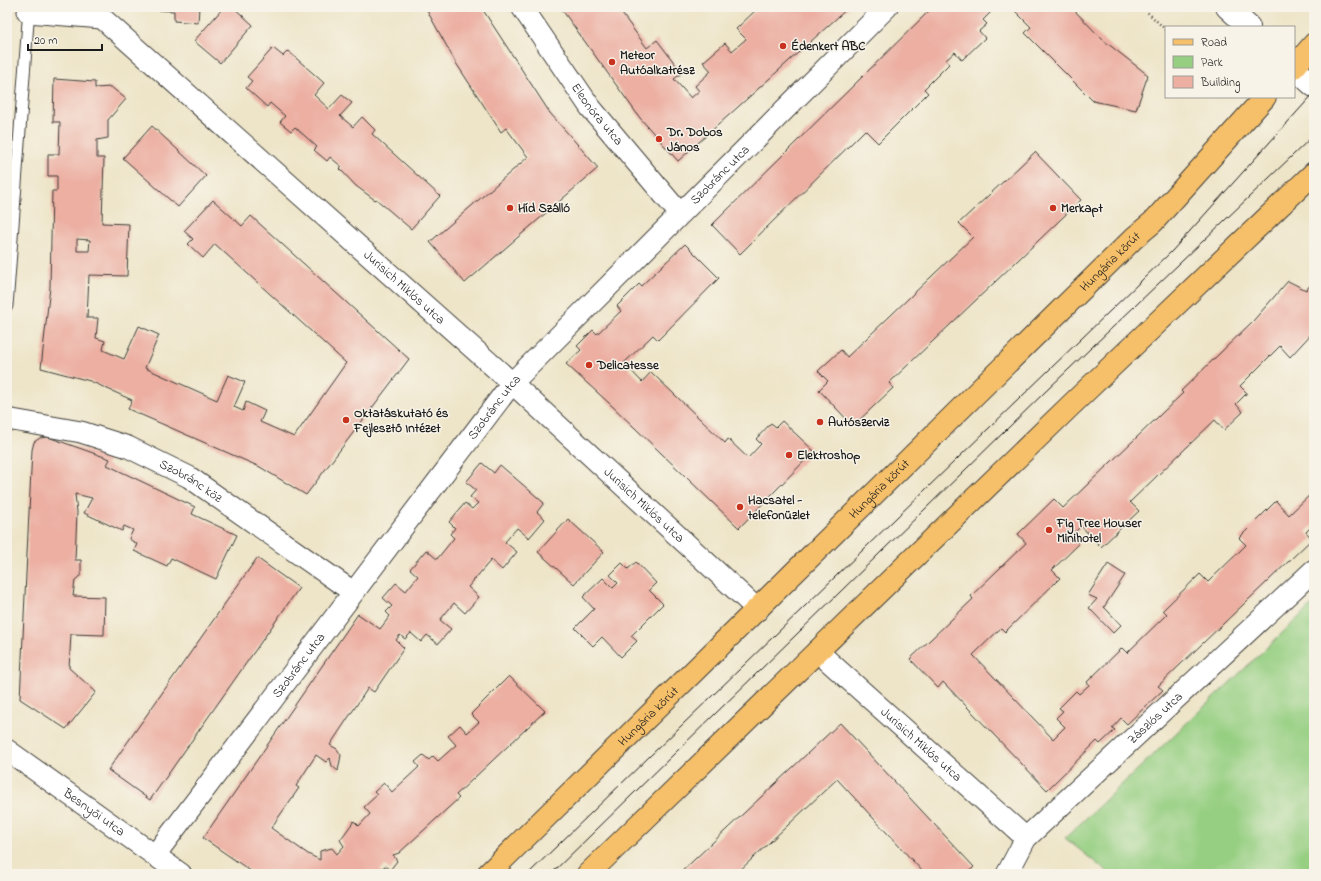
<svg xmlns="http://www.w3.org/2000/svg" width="1321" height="881" font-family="'Indie Flower',sans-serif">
<rect width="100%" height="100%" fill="#f7f3e8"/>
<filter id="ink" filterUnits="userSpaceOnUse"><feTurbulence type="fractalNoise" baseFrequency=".025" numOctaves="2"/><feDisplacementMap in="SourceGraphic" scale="8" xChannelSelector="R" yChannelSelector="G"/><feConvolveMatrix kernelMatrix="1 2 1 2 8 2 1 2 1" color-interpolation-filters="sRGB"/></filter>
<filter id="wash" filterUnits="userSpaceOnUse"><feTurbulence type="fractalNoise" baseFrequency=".012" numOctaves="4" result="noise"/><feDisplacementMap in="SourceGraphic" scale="16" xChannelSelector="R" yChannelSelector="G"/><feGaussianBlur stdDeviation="0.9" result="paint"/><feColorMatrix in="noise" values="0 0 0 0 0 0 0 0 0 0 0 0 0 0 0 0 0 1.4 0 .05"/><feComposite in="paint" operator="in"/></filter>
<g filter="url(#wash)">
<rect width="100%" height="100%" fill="#eee5c9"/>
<!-- green -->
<path fill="#96cf82" stroke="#59764f" d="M1314,603V874H1110L1065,838Z"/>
<g id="blocks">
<!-- building -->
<path fill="#ecafa2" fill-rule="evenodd" d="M150,7H199L198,23L174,21V11L150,10Z
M224,7H233L253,25L220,63L194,41Z
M425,7H481L550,113L598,168L465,283L430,242L528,157L506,128L501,132L456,63Z
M560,7H617L647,48L657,40L682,73L674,79L691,98L699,91L695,86L711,71L703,62L725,43L732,51L746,39L736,29L759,7H769L772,10L775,7H849L678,161L640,118Z
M933,7H996L983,20L987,24L979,31L985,38L962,60L955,52L946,60L949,64L924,89L928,93L878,143L865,130L740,254L712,225Z
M1011,7H1071L1103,40L1148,75L1136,110L1093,101L1025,33L1031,27Z
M273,48L283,56L288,51L324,83L314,95L329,109L342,95L352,103L340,116L353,127L362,117L375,130L372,134L440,196L411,229L376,199L375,200L356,186L340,169L342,167L330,157L327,161L314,150L317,147L295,127L291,131L280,122L285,116L270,103L267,107L246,88L252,81L247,77Z
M54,79L95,82V88L111,87L126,99L108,120V138L97,140V158H104L102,223L129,224L127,276L89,275L87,318H98L96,338L105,341L103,350L124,359L139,326L159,335L145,368L217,400L228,375L245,382L234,407L243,411L246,402L265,411L260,422L294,437L346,363L215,244L203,258L188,244L193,239L184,231L213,200L242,226L251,216L409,359L306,495L260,467L128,409L132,400L90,381L41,368L50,287L52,191H57V176H48V154H59L60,122H53ZM77,239L90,240L89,251H77Z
M152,126L206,176L178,207L123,158Z
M1035,152L1081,200L889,383L893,388L853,426L819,390L828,381L818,371L841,350L847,357L973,237L959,223Z
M685,244L719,278L658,340L653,335L624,363L642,382L651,372L725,443L728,439L748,458L761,444L756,439L771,423L776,427L782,421L814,451L739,528L609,403L566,364L581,350L577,346L593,330L597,334L621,311L617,306L639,284L641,286Z
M1288,281L1306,290L1314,281V331L1290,357L1280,346L1240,386L1247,393L1236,404L1243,412L1224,430L1215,420L1130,502L1139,511L1101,547L1081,526L1071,536L1079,544L1052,570L1060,578L1005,632L1001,628L973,655L1053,739L1065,727L1056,718L1063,711L1059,708L1076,691L1079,694L1089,685L1087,682L1122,648L1127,653L1167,614L1163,610L1200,574L1208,582L1246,545L1239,538L1276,501L1289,515L1314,491V524L1306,532L1312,539L1158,686L1163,690L1127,724L1121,718L1112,728L1115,730L1100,744L1097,741L1047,790L943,682L938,688L910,659L973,599L971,596L1026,543L1018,534L1054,499L1063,508L1183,393L1181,391L1253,321Z
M48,437L110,459L107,465L195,507L192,514L237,535L216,579L171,558L167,566L134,551L137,544L129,539L133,530L124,526L122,531L84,513L92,498L75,494L77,512L75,560H81V575L75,580L73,596L105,597L104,635L71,634L69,668L96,692L66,729L20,699L32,450L34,442L40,438Z
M482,463L494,473L500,465L544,503L537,512L545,519L529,538L517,528L505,542L517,552L502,570L491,560L468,587L479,597L465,613L454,603L440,620L451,629L438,644L427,635L421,642L411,633L405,639L400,635L396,640L404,648L374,692L368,688L330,745L337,749L341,755L338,771L332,766L330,758L326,762L316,755L296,786L299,788L271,828L308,854L320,860V851L332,848L337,854L344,846L340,840L354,821L359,826L370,814L364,807L377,795L374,792L384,783L392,792L419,767L415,762L423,755L429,760L433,756L438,761L456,745L448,736L460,725L467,733L479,722L471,714L509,676L545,711L456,795L459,798L399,853L393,855L397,861L390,870L385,866L380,870L383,874H255L203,838L358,614L380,629L390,616L386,612L392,606L383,598L396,583L406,591L418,576L410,569L426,550L437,559L454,538L450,534L455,528L449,522L465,503L472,509L478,503L470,497L476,490L466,482Z
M568,519L604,552L574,584L538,552Z
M257,558L299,588L150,800L108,770Z
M636,562L656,583L649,590L663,604L631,636L637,641L621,657L602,637L593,646L575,628L594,609L583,597L603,578L613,588L618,583L610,575L622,563L628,569Z
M1108,564L1125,575L1104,607L1121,625L1113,633L1089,608L1097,599L1088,595Z
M840,723L974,867L966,874H925L837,779L736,874H679Z"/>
</g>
</g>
<g filter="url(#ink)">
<use href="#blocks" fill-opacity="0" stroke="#3c3a36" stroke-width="1"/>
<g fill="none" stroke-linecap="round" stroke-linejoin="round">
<!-- service casing -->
<g stroke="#3c3a36" stroke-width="13">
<path id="service" d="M7,306L29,8"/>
</g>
<!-- minor casing -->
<g stroke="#3c3a36" stroke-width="23">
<g id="minor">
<path id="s1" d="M522,7L590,107L680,214"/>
<path id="s2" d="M28,12L102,18L512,383L758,610"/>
<path id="s3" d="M7,419L81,432L128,447L189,477L353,592"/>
<path id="s4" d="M817,651L1026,838"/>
<path id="s5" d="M7,750L181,874"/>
<path id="s6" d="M155,855L512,383L887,7"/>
<path id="s7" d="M1007,874L1026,838L1314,570"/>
</g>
</g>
<!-- tertiary casing -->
<g stroke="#3c3a36" stroke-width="24">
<path id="tertiary" d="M1227,7L1249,27
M1294,68L1314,86"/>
</g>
<!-- primary casing -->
<g stroke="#3c3a36" stroke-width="24">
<g id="primary">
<path d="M1294,67L1314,44"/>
<path id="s8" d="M488,874L1134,238L1153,222L1265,97"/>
<path d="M588,874L1069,407L1314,173"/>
</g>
</g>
<!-- path -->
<path stroke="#3c3a36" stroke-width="2.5" stroke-dasharray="1 3" stroke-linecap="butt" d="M1142,7L1166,30"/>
<!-- service -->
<use href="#service" stroke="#fff" stroke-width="11"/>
<!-- minor -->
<use href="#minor" stroke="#fff" stroke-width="21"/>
<!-- tertiary -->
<use href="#tertiary" stroke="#fff" stroke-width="22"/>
<!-- primary -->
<use href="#primary" stroke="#f6c06b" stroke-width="22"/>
<!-- tram -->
<path stroke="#1c1c1c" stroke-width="1" d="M528,874L1172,251L1314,93
M551,874L1046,391L1314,135"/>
</g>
</g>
<!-- markers -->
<g fill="#c8321e" stroke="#f7f3e8" stroke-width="1.5">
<circle cx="783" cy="46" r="4"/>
<circle cx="612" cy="62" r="4"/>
<circle cx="659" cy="139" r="4"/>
<circle cx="510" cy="208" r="4"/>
<circle cx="1053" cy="208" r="4"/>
<circle cx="589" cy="365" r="4"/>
<circle cx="346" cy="420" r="4"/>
<circle cx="820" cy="422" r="4"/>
<circle cx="789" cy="455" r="4"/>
<circle cx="740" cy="507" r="4"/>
<circle cx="1049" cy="530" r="4"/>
</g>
<g text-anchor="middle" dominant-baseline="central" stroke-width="3" stroke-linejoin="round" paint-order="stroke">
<!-- poi labels -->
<g font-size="13" font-weight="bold" fill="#1c1c1c" stroke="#f7f3e8" text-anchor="start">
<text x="791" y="46">Édenkert ABC</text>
<text x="620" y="55">Meteor<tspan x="620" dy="15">Autóalkatrész</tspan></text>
<text x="667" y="132">Dr. Dobos<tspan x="667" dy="15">János</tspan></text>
<text x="518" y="208">Híd Szálló</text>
<text x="1061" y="208">Merkapt</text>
<text x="597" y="365">Delicatesse</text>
<text x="354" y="413">Oktatáskutató és<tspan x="354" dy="15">Fejlesztő Intézet</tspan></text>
<text x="828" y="422">Autószerviz</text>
<text x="797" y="455">Elektroshop</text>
<text x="748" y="500">Hacsatel -<tspan x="748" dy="15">telefonüzlet</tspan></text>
<text x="1057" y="523">Fig Tree Houser<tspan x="1057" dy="15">Minihotel</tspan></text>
</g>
<!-- street labels -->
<g font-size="13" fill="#1c1c1c" stroke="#f7f3e8">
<text stroke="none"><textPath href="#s1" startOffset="131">Eleonóra utca</textPath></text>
<text stroke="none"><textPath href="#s6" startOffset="886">Szobránc utca</textPath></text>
<text stroke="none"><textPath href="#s8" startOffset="873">Hungária körút</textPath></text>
<text stroke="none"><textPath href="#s2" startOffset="479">Jurisich Miklós utca</textPath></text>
<text stroke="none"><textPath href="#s6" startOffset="562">Szobránc utca</textPath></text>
<text stroke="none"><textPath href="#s3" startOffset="196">Szobránc köz</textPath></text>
<text stroke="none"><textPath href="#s8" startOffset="549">Hungária körút</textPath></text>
<text stroke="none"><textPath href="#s2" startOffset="803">Jurisich Miklós utca</textPath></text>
<text stroke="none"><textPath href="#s6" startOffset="238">Szobránc utca</textPath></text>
<text stroke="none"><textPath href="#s8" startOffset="225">Hungária körút</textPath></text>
<text stroke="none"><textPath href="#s7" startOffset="217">Zászlós utca</textPath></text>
<text stroke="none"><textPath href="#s4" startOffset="140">Jurisich Miklós utca</textPath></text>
<text stroke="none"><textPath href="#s5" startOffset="107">Besnyői utca</textPath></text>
</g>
</g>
<!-- margin -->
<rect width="1321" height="881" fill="none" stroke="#f7f3e8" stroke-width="24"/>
<!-- legend -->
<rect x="1165" y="26" width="130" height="72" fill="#f7f3e8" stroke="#9f9d96"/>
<rect x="1173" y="39" width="20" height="6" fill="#f6c06b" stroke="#9f9d96"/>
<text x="1201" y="46" font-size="12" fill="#1c1c1c">Road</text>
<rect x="1173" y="56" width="20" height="12" fill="#96cf82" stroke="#9f9d96"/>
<text x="1201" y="66" font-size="12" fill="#1c1c1c">Park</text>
<rect x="1173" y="76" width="20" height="12" fill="#ecafa2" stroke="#9f9d96"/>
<text x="1201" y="86" font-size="12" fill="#1c1c1c">Building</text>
<!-- scale -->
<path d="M28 44v6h74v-6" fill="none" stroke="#1c1c1c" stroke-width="2"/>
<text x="34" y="44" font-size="12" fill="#1c1c1c" stroke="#f7f3e8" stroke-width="3" paint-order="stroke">20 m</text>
</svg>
